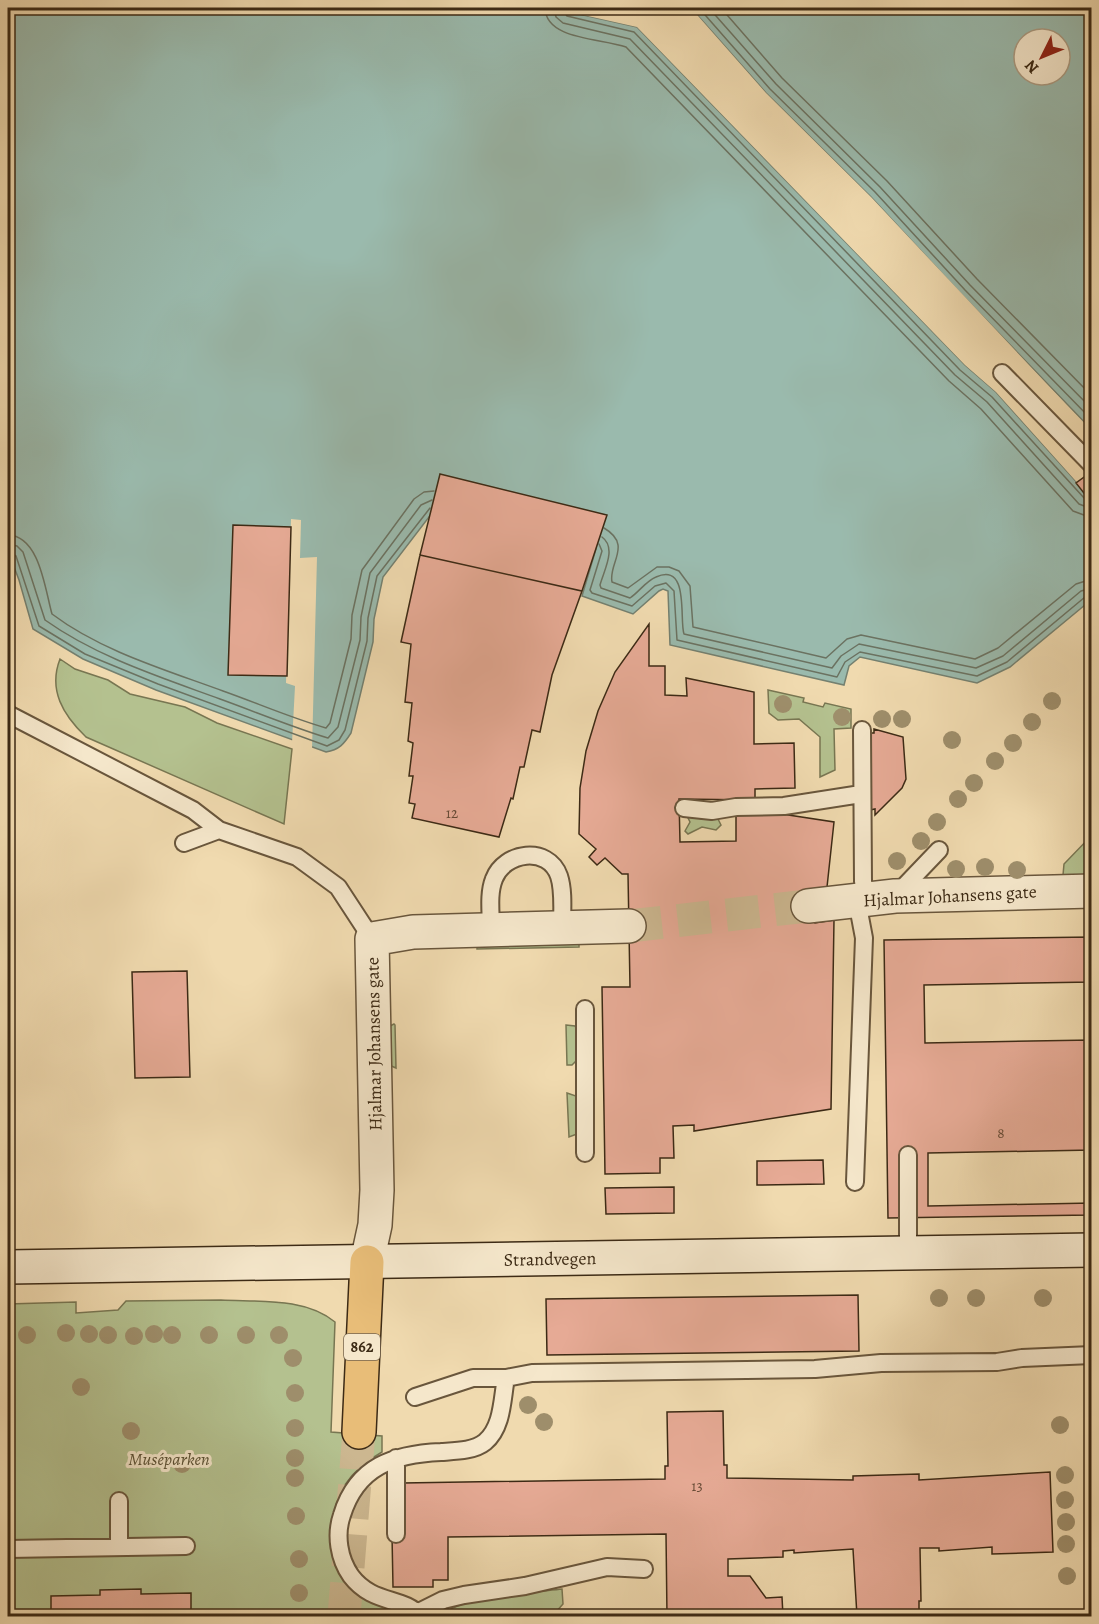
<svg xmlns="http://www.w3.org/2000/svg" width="1099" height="1624" font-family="Alegreya,serif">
<rect width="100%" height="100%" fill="#f0daaf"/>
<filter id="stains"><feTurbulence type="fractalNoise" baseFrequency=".00333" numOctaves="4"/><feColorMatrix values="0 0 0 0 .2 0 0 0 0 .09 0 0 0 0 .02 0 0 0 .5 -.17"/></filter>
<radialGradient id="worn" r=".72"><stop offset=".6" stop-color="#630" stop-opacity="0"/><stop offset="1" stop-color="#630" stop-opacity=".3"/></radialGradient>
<!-- green -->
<path fill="#b4c18f" stroke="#787652" stroke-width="1.5" d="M60,659L75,669L108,680L130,694L185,707L217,723L292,749L284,824L86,737C63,715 48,690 60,659Z
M768,690L804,698L803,702L823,707L825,703L851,709V728L834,729L835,770L820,777V737L799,719L778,720L769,713Z
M691,813L701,819L717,817L721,825L716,830L702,827L688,834L685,831L690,822L687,816Z
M1091,836V878L1063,875L1064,864Z
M579,939V947L477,949V941Z
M394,1024L395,1025L396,1068L389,1065L388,1027Z
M566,1025L575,1026L577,1030V1060L572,1065H567Z
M567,1093L576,1096L578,1100L577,1134L569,1137Z
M221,1300C258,1302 305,1297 335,1322L331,1432L382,1436V1452C343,1474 326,1507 336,1551C339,1568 342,1579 355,1591C369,1606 391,1605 403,1616H8V1304L76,1302V1313L118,1310L126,1301Z
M562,1589L563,1604L555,1613L477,1616L444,1615C456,1597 538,1592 562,1589Z"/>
<!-- water -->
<path fill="#9abaad" stroke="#748070" stroke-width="1.5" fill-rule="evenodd" d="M8,8H552L637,27L965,365L996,392L1091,498V600L1010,667L977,683L860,657L849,666L844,685L670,645L668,591L663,589L659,591L633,614L582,596L596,549L594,548L432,513L383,577L374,619L373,642L351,733C344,744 339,750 326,752L156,690L83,659L33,629L19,580L8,551Z
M691,8H1091V429L961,294L871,197L766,93ZM1024,39H1060V75H1024Z"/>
<!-- pier -->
<path fill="#f0daaf" d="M552,8L598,13L639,24L967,363L999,390L1092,493L1091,498L996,392L965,365L637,27Z
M688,8H691L766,93L871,197L1092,432L958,296L869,199L764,95Z
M291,519L301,520L300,558L317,557L312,750L292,743L295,686L286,683Z"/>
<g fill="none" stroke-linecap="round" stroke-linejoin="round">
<!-- shore -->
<path stroke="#6b7261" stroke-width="1.5" d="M545,8C546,40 601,38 626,47L949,381L981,409L1073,511L1092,518
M554,8L556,17L563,23L630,39L955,375L987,402L1079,504L1092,509
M562,8L567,16L634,32L960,370L992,397L1085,499L1092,501
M699,8L770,89L875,192L965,290L1092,420
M709,8L776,84L880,187L970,285L1092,409
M721,8L782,78L887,181L977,279L1092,396
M604,528C633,545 608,563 612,582L628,588L657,567H669L679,571L690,586L693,627L826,658L847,639L861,635L975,659L998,648L1076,584L1092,579
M8,535C40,536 45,590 52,614C101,651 166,670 223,691C257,703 291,718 326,728L330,723L351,639L352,615L362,570L414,499L424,492L434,491
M602,537C617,548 604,570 600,585L601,588L630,598C639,592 646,581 656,577C690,562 679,620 684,634L832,668L841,656L859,644L976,668L1003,656L1081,591L1092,588
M8,544L17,546L23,552L45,620C97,657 160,677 220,699C256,712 292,727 328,738L338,727L360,640L361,617L370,573L421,505L432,500
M599,544L602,551L590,590L592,593L632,606L655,586L666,583L674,591L677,640L837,677L845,662L860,652L977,676L1007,662L1085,597L1092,596
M8,551L16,556L39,626L85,654L158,684L327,746L339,740L345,730L367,641L368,618L377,576L430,508"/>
</g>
<!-- building -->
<path fill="#e6aa95" stroke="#3c2a15" stroke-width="1.5" d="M440,474L607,515L582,591L420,555Z
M1087,475L1092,481V493L1087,497L1076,483Z
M233,525L291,527L287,676L228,675Z
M420,555L582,591L552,675L540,732L532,730L524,767H520L513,799L511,798L499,837L412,818L415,804L409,803L413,776H409L413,743L408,741L412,703L405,702L411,644L401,642Z
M649,624V666H665V695L687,696L686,678L754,692V744L794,743L795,788L755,789V800L679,799L680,842L736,841V807L834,822L827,887L805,897L815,923L834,920L831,1109L694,1131V1125L673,1126L674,1158H660V1173L605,1174L602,987H630L628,874H622L605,858L597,865L589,857L596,849L579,834L580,788L586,751L598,711L615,672Z
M874,729L903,737L906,779L902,788L875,815V809L870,810L869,733H874Z
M1092,937V982L924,985L925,1043L1092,1040V1150L928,1153V1206L1092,1203V1215L888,1218L884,940Z
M187,971L190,1077L135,1078L132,972Z
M823,1160L824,1184L757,1185V1161Z
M674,1187V1213L606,1214L605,1188Z
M858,1295L859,1351L547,1355L546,1299Z
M723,1411L724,1465H727V1478L853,1480V1476L919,1474V1480L1050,1472L1053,1552L992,1554V1547L939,1551V1548H920L921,1601H919V1616H857L853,1549L794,1553V1550L783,1551V1557L728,1559V1576H750L766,1598L782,1597L783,1616H667L666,1534L448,1537V1580H433V1587H393L392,1535L402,1503H405L403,1483L665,1479V1466H668L667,1412Z
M141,1589V1594L191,1593V1616H51V1596L100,1595V1590Z"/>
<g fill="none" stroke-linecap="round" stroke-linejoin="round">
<!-- street-tunnel -->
<path stroke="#ccb790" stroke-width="33" stroke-dasharray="33 16" stroke-linecap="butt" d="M629,926L808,906"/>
<!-- primary-tunnel -->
<path stroke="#ccb790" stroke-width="33" stroke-dasharray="33 16" stroke-linecap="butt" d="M344,1616L359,1432"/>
<!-- lane casing -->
<g stroke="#69563c" stroke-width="20">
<path id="lane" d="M1002,373L1092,465
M8,714L193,810L219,830
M862,730L863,881L866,900
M684,808L712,811L736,807L784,806L861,794
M184,843L219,830L297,857L338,887L372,939
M896,895L939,850
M491,929C491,913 488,894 494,879C504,852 548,845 559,876C564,891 562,911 562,927
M585,1009V1153
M908,1155V1251
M855,1182L864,938L857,901
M415,1397L473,1378H506L532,1373L815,1369L881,1363L997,1362L1022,1358L1092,1355
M396,1458V1534
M119,1501V1546
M8,1549L186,1546
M417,1613L443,1600L464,1595L525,1586L607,1567L644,1569
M420,1616C403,1596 373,1605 351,1576C339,1559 335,1535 342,1515C357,1466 394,1454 441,1452C455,1451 474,1451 485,1442C503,1427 502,1398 506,1378"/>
</g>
<!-- street casing -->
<g stroke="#69563c" stroke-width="36">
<path id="street" d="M808,906L895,896L1092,891
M367,1262L375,1225L377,1190L372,939L413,932L629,926"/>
</g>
<!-- secondary casing -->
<g stroke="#3c2a15" stroke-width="36">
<path id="secondary" d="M8,1267L1092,1250"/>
</g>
<!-- primary casing -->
<g stroke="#3c2a15" stroke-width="36">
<path id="primary" d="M359,1432L367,1262"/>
</g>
<!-- lane -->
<use href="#lane" stroke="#f5e7cb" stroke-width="16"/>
<!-- street -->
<use href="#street" stroke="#f5e7cb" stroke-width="33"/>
<!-- secondary -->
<use href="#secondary" stroke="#f5e7cb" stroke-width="33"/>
<!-- primary -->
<use href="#primary" stroke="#e8bd78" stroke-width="33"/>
</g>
<!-- trees -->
<g fill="#9e8e6b">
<circle cx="1052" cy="701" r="9"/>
<circle cx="783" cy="704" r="9"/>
<circle cx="842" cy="717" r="9"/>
<circle cx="882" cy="719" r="9"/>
<circle cx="902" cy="719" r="9"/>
<circle cx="1032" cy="722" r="9"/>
<circle cx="952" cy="740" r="9"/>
<circle cx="1013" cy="743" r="9"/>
<circle cx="995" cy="761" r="9"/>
<circle cx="974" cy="783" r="9"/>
<circle cx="958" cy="799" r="9"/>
<circle cx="937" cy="822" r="9"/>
<circle cx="921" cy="841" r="9"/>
<circle cx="897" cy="861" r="9"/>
<circle cx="985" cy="867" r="9"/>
<circle cx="956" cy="869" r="9"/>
<circle cx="1017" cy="870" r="9"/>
<circle cx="939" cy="1298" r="9"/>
<circle cx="976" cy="1298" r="9"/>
<circle cx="1043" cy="1298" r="9"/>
<circle cx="66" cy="1333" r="9"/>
<circle cx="89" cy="1334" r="9"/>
<circle cx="154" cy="1334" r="9"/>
<circle cx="27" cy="1335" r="9"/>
<circle cx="108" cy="1335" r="9"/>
<circle cx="172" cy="1335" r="9"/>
<circle cx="209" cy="1335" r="9"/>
<circle cx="246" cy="1335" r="9"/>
<circle cx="279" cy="1335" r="9"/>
<circle cx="134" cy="1336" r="9"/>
<circle cx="293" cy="1358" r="9"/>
<circle cx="81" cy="1387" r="9"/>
<circle cx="295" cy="1393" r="9"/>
<circle cx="528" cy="1405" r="9"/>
<circle cx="544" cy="1422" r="9"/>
<circle cx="1060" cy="1425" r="9"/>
<circle cx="295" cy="1428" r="9"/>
<circle cx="131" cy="1431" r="9"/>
<circle cx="295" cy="1458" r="9"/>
<circle cx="182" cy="1464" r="9"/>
<circle cx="1065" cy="1475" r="9"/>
<circle cx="295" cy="1478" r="9"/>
<circle cx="1065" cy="1500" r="9"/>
<circle cx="296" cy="1516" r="9"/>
<circle cx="1066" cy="1522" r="9"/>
<circle cx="1066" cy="1544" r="9"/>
<circle cx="299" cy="1559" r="9"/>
<circle cx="1067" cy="1576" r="9"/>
<circle cx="299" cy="1593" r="9"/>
</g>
<g text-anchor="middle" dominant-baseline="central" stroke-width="6" stroke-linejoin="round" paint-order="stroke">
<!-- number labels -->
<g font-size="15" fill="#664a35">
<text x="452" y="813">12</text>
<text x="1001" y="1133">8</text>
<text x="697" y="1486">13</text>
</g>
<!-- shield labels -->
<rect fill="#f5e7cb" stroke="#74634c" stroke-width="1.5" x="344" y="1334" width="36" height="26" rx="4.5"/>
<g font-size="16" font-weight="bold" fill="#3c2a15">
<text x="362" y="1347">862</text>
</g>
<!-- street labels -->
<g font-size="18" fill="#3c2a15" stroke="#f5e7cb">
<text transform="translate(950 896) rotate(-3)">Hjalmar Johansens gate</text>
<text transform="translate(374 1044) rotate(-91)">Hjalmar Johansens gate</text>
<text transform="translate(550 1259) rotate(-1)">Strandvegen</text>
</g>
<!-- park labels -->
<g font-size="18" font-style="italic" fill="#5a5034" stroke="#f5e7cb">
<text x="169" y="1459">Muséparken</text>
</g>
</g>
<!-- margin -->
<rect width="1099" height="1624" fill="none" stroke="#f0daaf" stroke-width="30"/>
<rect x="9" y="9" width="1081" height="1606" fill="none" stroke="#3c2a15" stroke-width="3"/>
<rect x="15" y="15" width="1069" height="1594" fill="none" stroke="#3c2a15" stroke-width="1.5"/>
<!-- north arrow -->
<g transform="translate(1042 57) rotate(227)"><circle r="28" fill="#f5e7cb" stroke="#ab9b82" stroke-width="1.5"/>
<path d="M0-4.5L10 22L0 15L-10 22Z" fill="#8f2418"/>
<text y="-9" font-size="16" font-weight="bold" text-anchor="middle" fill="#3c2a15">N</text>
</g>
<rect width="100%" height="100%" filter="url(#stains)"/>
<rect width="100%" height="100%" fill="url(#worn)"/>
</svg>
